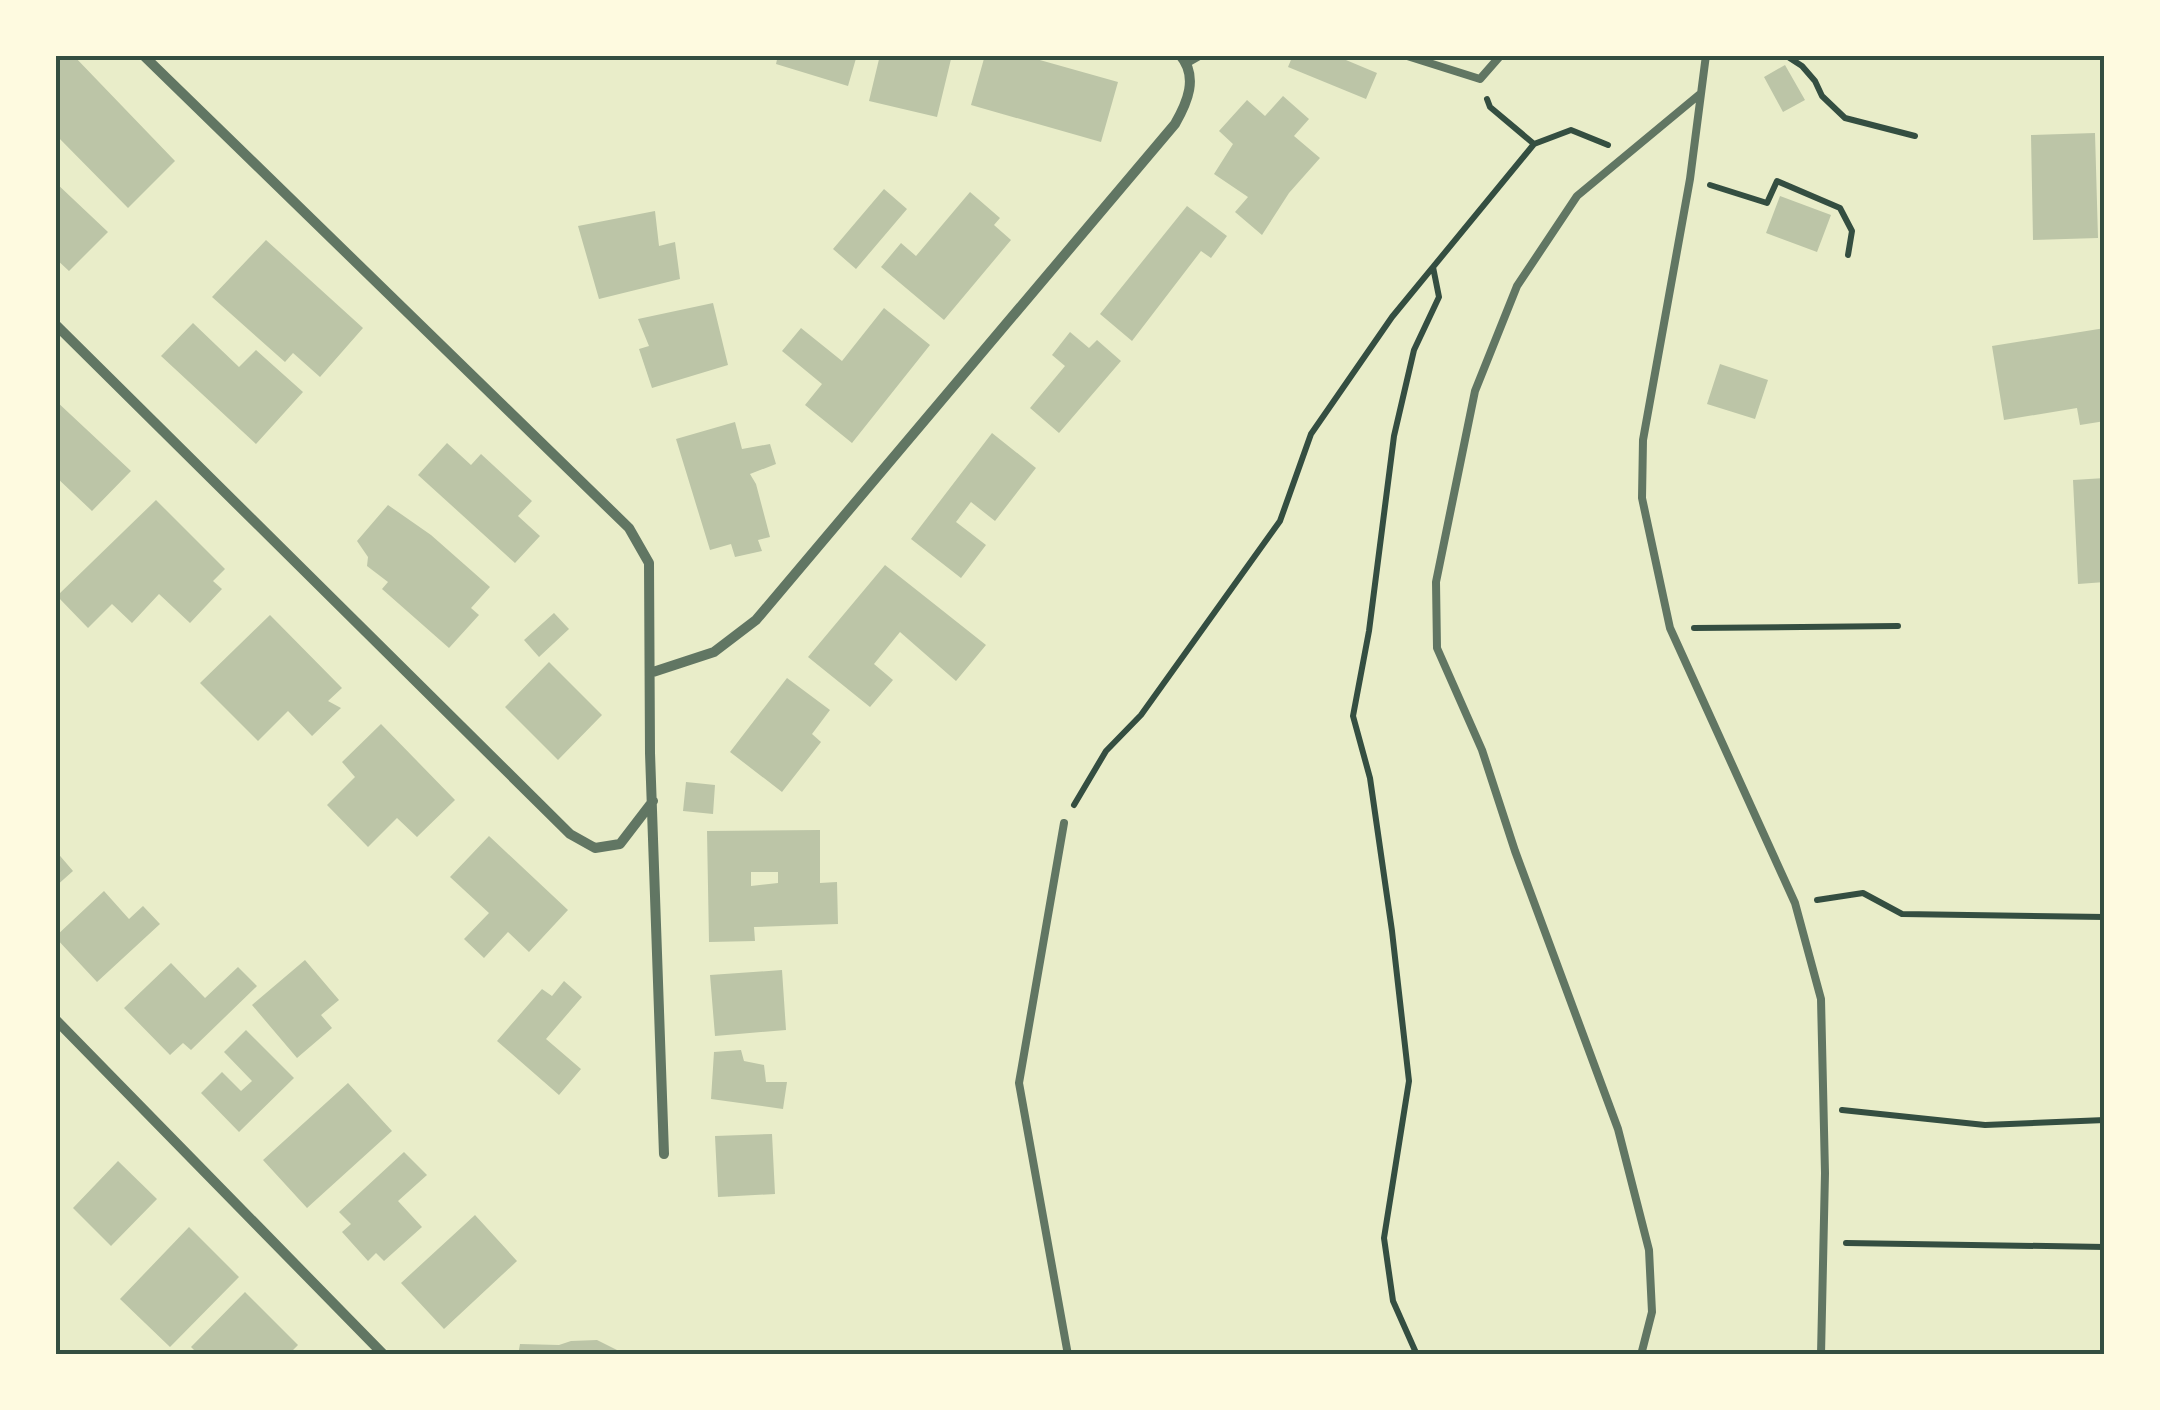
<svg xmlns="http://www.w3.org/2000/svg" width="2160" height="1410" font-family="'Exo 2',sans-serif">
<rect width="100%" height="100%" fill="#e9edc9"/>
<!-- building -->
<path fill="#bcc5a7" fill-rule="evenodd" d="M55,55H73L175,161L128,208L55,134Z
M778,55H857L848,86L776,64Z
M880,55H952L937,117L869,101Z
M985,55H1022L1118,82L1101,142L971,105Z
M1293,55H1334L1377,73L1366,99L1288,67Z
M1785,65L1805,100L1783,112L1764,77Z
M1283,96L1309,119L1294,136L1320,158L1289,193L1262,235L1235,212L1248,197L1214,174L1233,144L1219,131L1247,100L1265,116Z
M2095,133L2098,238L2033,240L2031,135Z
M55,182L108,232L69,271L55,258Z
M884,189L907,209L856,269L833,249Z
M970,192L1000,218L994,225L1011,240L944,320L881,267L901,243L916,256Z
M1780,196L1831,215L1817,252L1766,233Z
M1187,206L1227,236L1211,258L1201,251L1132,341L1100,314Z
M655,211L659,246L675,242L680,279L599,299L578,226Z
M266,240L363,328L320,377L293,353L285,362L212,297Z
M713,303L728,365L652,388L639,349L649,346L638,319Z
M884,308L930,345L852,443L805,405L822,384L782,351L801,328L842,361Z
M193,323L239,367L256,350L303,392L256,444L161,356Z
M2105,328V421L2080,425L2077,408L2004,420L1992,346Z
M1070,332L1089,348L1097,340L1121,361L1059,433L1030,408L1065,366L1052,355Z
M1720,364L1768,380L1755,419L1707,404Z
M55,400L131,471L92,511L55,476Z
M735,422L742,449L770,444L776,464L750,474L756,484L770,537L758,540L762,551L735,557L731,544L710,550L676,439Z
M992,433L1036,468L995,521L971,502L956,522L986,545L961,578L911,539Z
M447,443L471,465L481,454L532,501L518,516L540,536L515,563L418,475Z
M2105,478V582L2078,584L2073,480Z
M156,500L225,569L213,581L222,589L190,623L159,594L132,623L112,604L88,628L57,596Z
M388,505L431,535L490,587L471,608L479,615L449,648L382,589L388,582L367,566L368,557L357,541Z
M885,565L986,645L956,681L900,632L874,664L893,680L870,707L808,657Z
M554,613L569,629L539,657L524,640Z
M270,615L342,688L328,701L341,708L312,736L288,711L258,741L200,683Z
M549,662L602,715L558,760L505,707Z
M787,678L830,710L812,734L821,742L782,792L730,752Z
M381,724L455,800L417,837L397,818L368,847L327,805L355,777L342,762Z
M686,782L715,785L713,814L683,811Z
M820,830V883L837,882L838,924L754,927L755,941L709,942L707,831ZM751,872H778V883L751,886Z
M489,836L568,910L529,952L508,932L484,958L464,939L489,913L450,877Z
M55,850L73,871L55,887Z
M104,891L129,919L143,906L160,924L97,982L55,937Z
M305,960L339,1000L321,1015L332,1028L297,1058L252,1005Z
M171,963L205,998L238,967L257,986L191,1050L183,1043L170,1055L124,1008Z
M782,970L786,1030L715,1036L710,975Z
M564,981L582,997L546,1039L581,1069L559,1095L497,1041L542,989L552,996Z
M246,1030L294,1078L239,1132L201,1093L222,1072L241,1091L252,1081L224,1052Z
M741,1050L744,1061L764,1065L766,1082H787L783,1109L711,1099L714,1052Z
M348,1083L392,1131L307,1208L263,1160Z
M772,1134L775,1194L718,1197L715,1136Z
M404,1152L427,1175L398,1201L422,1227L384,1261L376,1253L368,1261L342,1232L351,1224L339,1212Z
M118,1161L157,1199L111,1246L73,1208Z
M475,1215L517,1261L444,1329L401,1283Z
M189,1227L239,1277L170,1347L120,1299Z
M245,1292L298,1345L288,1355H199L191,1347Z
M597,1340L627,1355H518L520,1344L559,1345L571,1341Z"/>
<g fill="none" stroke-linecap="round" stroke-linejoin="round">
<!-- path -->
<path stroke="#344e41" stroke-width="6" d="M1785,55L1802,66L1815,81L1822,96L1845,118L1915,136
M1534,144L1571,130L1608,145
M1710,185L1767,203L1777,181L1840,208L1852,231L1848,255
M1694,628L1898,626
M1074,805L1106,751L1141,715L1280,521L1311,434L1392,317L1534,144L1490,107L1487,99
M1817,900L1863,893L1902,914L2105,917
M1842,1110L1985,1125L2105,1120
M1846,1243L2105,1247
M1417,1355L1393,1301L1384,1238L1409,1081L1392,931L1370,778L1353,716L1369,631L1394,436L1414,350L1439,297L1433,267"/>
<!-- service -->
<path stroke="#617663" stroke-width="8" d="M1404,55L1480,79L1501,55
M1706,55L1690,179L1643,440L1642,498L1670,628L1795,903L1821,999L1825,1173L1821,1355
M1187,63L1201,55
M1064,823L1019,1083L1068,1355
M1641,1355L1652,1312L1649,1250L1618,1129L1515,851L1482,750L1437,648L1436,582L1475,391L1517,286L1577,196L1700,94"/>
<!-- minor -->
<path stroke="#617663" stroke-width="10" d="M143,55L629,528L649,563L650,753L664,1154
M55,324L570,834L595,848L620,844L653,801
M650,673L714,652L756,620L1175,124C1187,103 1199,77 1180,55
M55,1019L384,1355"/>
</g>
<!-- border -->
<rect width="2160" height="1410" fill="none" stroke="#fefae0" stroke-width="115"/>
<rect x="58" y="58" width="2044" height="1294" fill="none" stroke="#344e41" stroke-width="4"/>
</svg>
